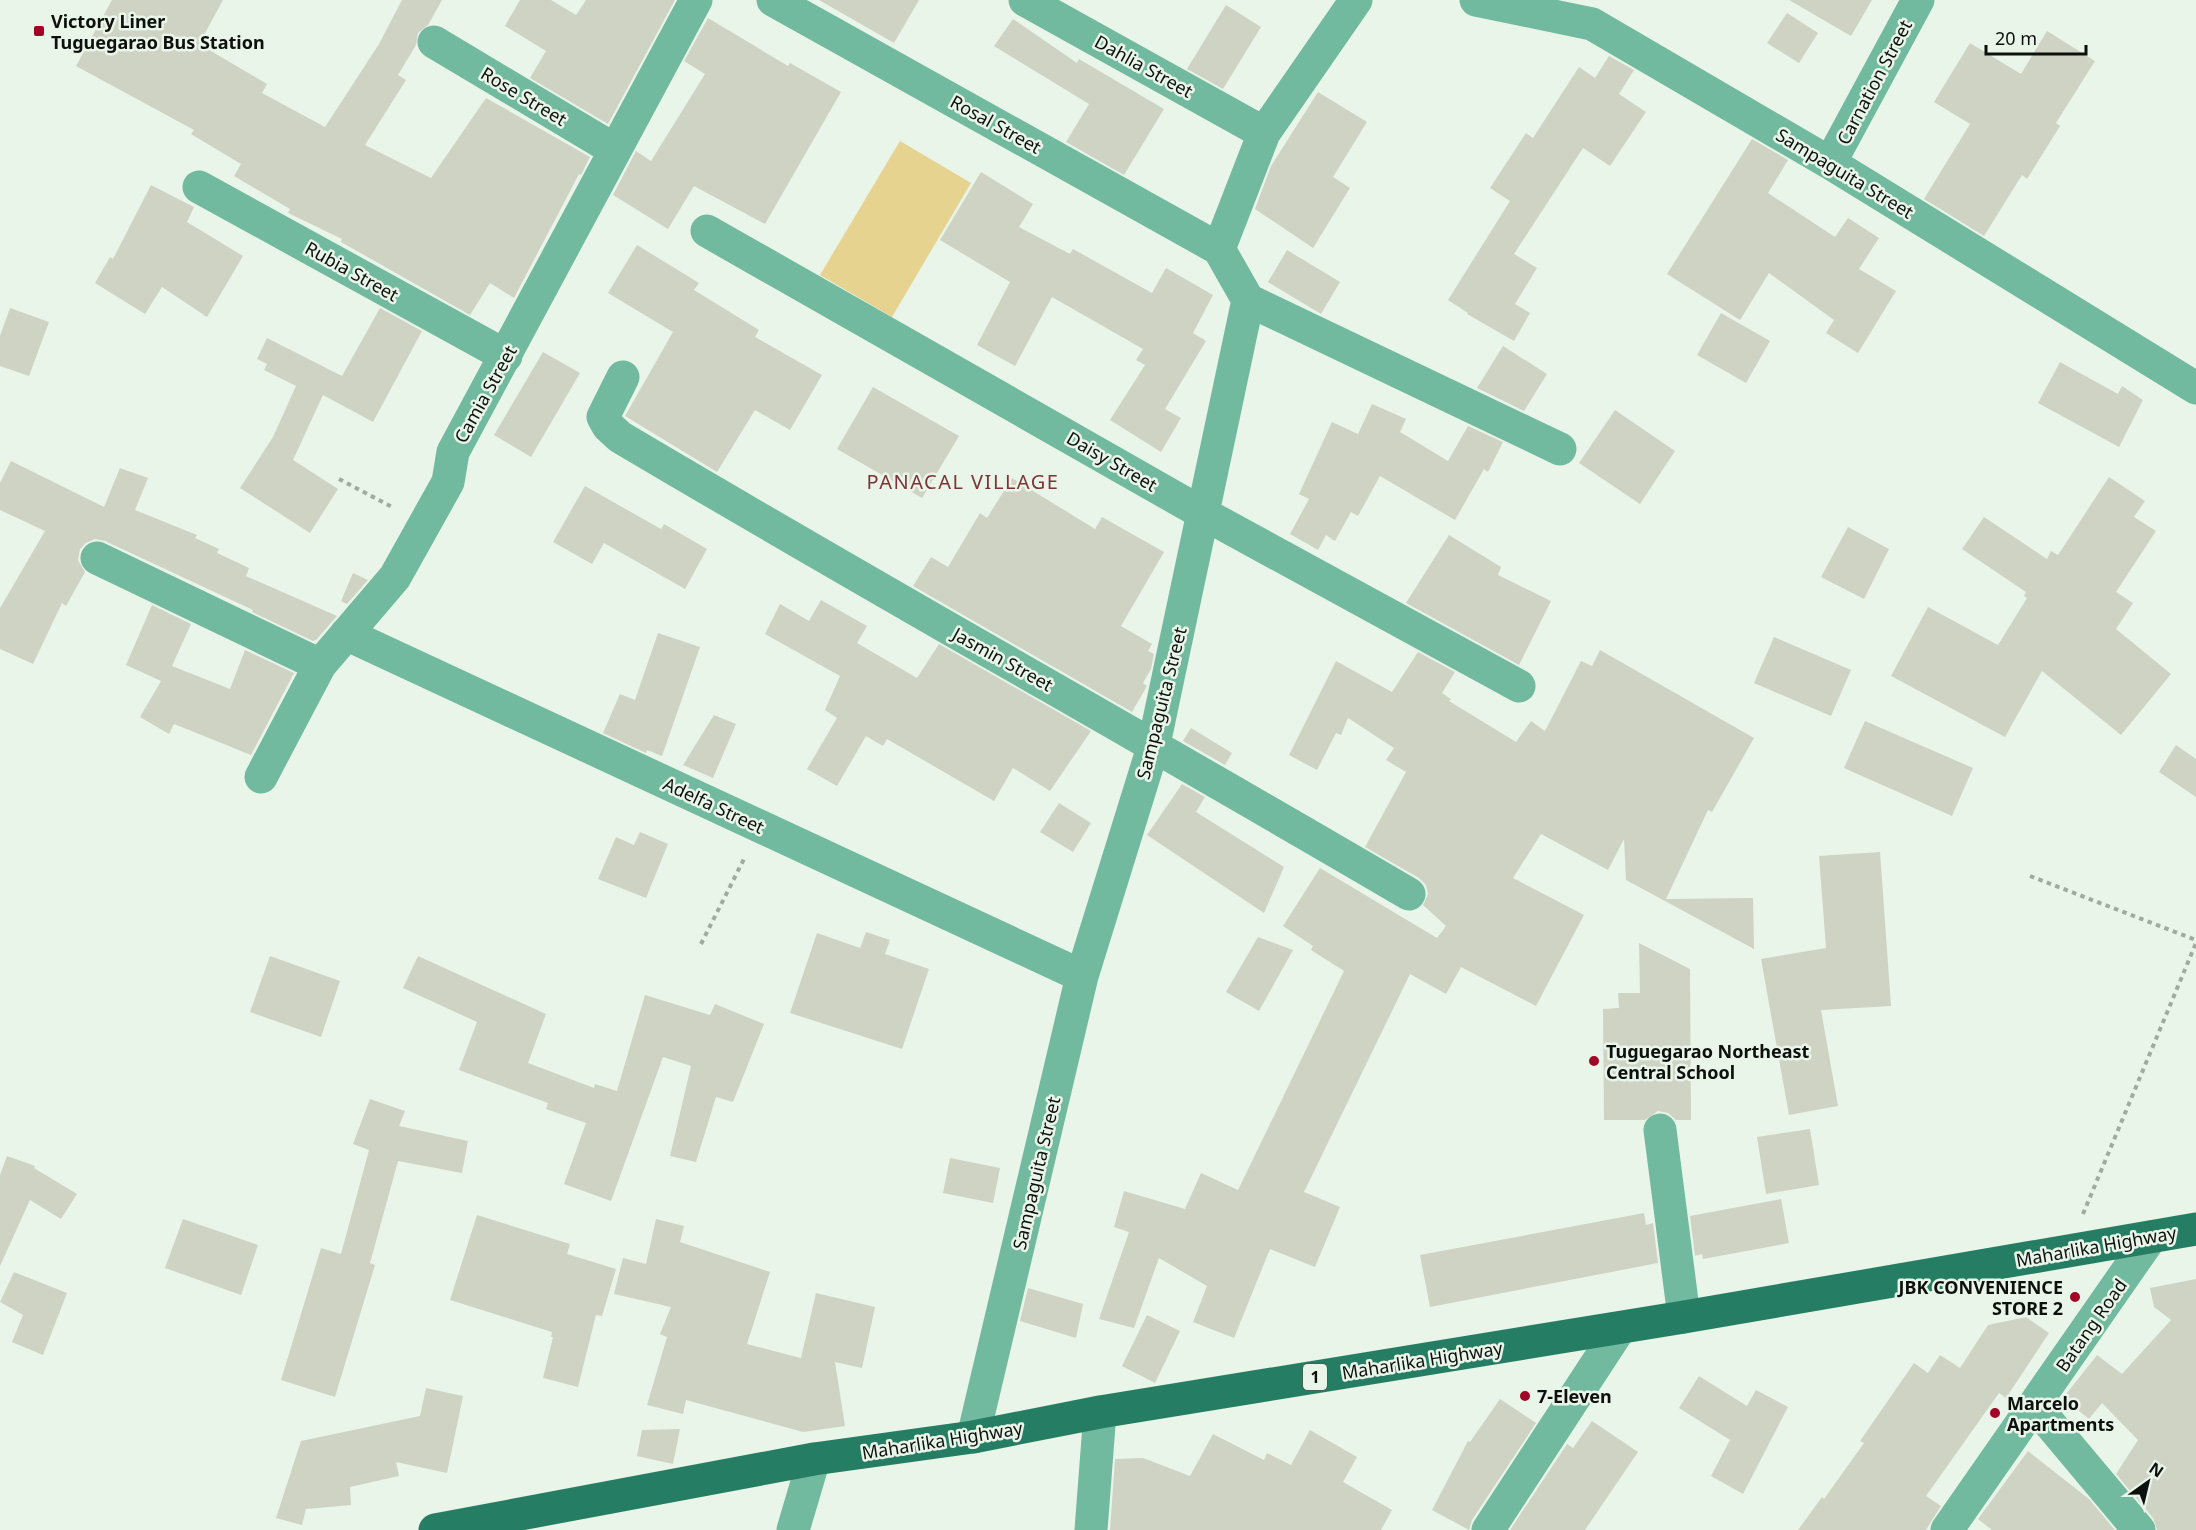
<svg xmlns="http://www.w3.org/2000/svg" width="2196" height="1530" font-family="'Noto Sans',sans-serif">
<rect width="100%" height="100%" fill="#e9f5e9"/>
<!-- green -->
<path fill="#e5d38f" d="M900,141L971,183L892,317L820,275Z"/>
<!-- building -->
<path fill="#cfd3c4" d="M112,0H223L199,44L267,84L262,93L325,127L379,44L402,0H442L428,25L418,33L416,45L398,75L406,80L365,145L431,178L486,98L590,157L581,175L579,174L514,298L490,283L470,315L341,242L342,239L288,213L290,209L234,176L241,164L191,134L194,130L76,66Z
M520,0H551L576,15L586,0H675L608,124L530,78L546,51L505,26Z
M819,0H919L894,43Z
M1789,0H1872L1851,36Z
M1226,5L1261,27L1223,89L1187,69Z
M1787,13L1818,33L1799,63L1767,43Z
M708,18L788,66L790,63L841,92L765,224L694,186L668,229L613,195L636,151L651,161L705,74L684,61Z
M1013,19L1077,63L1079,59L1164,109L1124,175L1066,142L1089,104L994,46Z
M2047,31L2095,61L2056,123L2060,126L2027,179L2022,175L1984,236L1924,199L1970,124L1934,102L1970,43L2021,74Z
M1609,56L1634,70L1619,94L1646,112L1610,166L1583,148L1514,254L1537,268L1515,304L1530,313L1514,341L1467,314L1468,313L1448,300L1510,201L1490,188L1526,133L1533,138L1579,67L1595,78Z
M1318,92L1367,122L1333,177L1350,188L1313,248L1255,209L1271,166Z
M1752,139L1788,160L1768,193L1835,237L1848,218L1879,238L1859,269L1896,291L1858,353L1826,333L1834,320L1769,273L1740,320L1667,274Z
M981,172L1033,204L1019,227L1070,254L1073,249L1152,293L1166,268L1213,295L1193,333L1206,341L1165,409L1181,418L1161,452L1110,420L1145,365L1136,360L1143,349L1052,297L1015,366L977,345L1010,282L940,240Z
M151,185L194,207L187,222L243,256L207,317L162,287L145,314L95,283L110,257L113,259Z
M637,245L699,283L694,290L759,330L755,337L822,375L790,430L755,410L717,472L625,416L673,332L608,293Z
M1287,250L1340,282L1321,314L1268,282Z
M10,308L49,322L29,376L0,366V336Z
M380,308L422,331L373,422L323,395L293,460L338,489L310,533L240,488L273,437L296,386L264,370L267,364L257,359L267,338L342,376Z
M1721,313L1770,341L1746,383L1697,355Z
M1503,346L1547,374L1524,411L1477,388Z
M543,352L580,373L531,457L494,435Z
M2060,362L2118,394L2122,386L2143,400L2119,447L2038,403Z
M873,387L959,436L922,498L837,449Z
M1372,404L1406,419L1400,432L1448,461L1468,426L1503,442L1488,472L1484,469L1455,520L1380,476L1358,516L1351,512L1335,541L1326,535L1318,550L1290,534L1309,499L1299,494L1332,422L1358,434Z
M1615,410L1675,451L1640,504L1579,463Z
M11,461L104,507L120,468L148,478L135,510L197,535L195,538L219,549L217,553L249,568L246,576L337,616L316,640L313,641L252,612L253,610L105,541L95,539L86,543L80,549L78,560L85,572L66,606L62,603L33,664L0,649V608L45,531L0,510V483Z
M2109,477L2145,501L2134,517L2156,531L2116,592L2133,603L2116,629L2171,674L2121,735L2042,671L2005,737L1891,676L1928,607L1998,645L2027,598L2024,596L2026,592L1962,549L1984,517L2047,559L2051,551L2058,555Z
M1012,478L1095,529L1102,517L1164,552L1121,626L1152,644L1148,651L1154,654L1151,669L1143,683L1147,686L1132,712L913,586L931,557L948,567L980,513L987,518Z
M585,486L661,529L664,524L707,549L685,589L604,543L592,564L553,542Z
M1848,527L1889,549L1864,599L1821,577Z
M1449,535L1501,567L1498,575L1551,601L1519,665L1406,603Z
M353,573L368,580L347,604L341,601Z
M821,600L867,626L857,643L917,678L939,644L1091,731L1050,791L1013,768L994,801L887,739L883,746L866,736L837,786L807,769L837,718L825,710L840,676L765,634L780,604L809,621Z
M152,605L191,624L172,666L230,689L245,650L294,673L251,755L174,724L169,734L140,717L161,681L126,665Z
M658,633L700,647L662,756L647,750L646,753L603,733L620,694L635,700Z
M1774,637L1851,670L1831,716L1754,683Z
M1600,650L1754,738L1712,812L1708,810L1666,899L1753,898L1754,949L1626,880L1624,839L1608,870L1541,834L1513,878L1584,915L1536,1006L1461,967L1446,994L1410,974L1304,1192L1340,1207L1315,1267L1270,1249L1234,1338L1193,1322L1207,1286L1159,1258L1134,1328L1099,1319L1129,1232L1114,1227L1124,1191L1185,1209L1201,1173L1238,1190L1344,971L1311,950L1313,946L1283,926L1320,868L1437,938L1446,926L1423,905L1428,894L1426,885L1419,878L1365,847L1406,772L1386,760L1394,748L1348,718L1341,735L1336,733L1317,770L1289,755L1336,661L1392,692L1418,652L1455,672L1442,693L1451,699L1449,701L1516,742L1531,721L1545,731L1581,661L1592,666Z
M714,715L736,724L713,778L683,765Z
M1865,721L1973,768L1952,816L1844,768Z
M1191,728L1232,753L1225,765L1183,741Z
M2176,745L2196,759V797L2159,772Z
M1182,784L1205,797L1196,812L1284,867L1264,913L1147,835Z
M1059,803L1091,823L1073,852L1040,832Z
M640,832L668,844L646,898L598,879L616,837L634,845Z
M1880,852L1891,1006L1821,1010L1838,1106L1789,1115L1761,959L1826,948L1819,856Z
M866,932L890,940L885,954L929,969L902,1049L790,1013L817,933L860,948Z
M1258,937L1293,950L1259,1011L1226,992Z
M1639,943L1690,969L1691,1120H1676L1668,1113L1658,1111L1645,1120H1604L1603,1009L1619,1008L1618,993H1640Z
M270,956L340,981L321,1037L250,1012Z
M418,956L546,1014L528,1063L594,1088L595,1084L617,1091L645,995L710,1015L715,1004L764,1024L733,1102L716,1097L696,1162L670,1156L691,1066L663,1057L611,1201L564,1184L586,1123L546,1109L548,1103L459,1070L477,1022L403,988Z
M370,1099L405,1111L399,1126L468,1141L462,1173L398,1161L370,1263L375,1265L335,1397L281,1380L321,1248L341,1254L369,1150L353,1144Z
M1810,1129L1819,1185L1766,1194L1757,1137Z
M7,1156L35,1166L34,1168L77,1194L61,1219L30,1200L0,1266V1175Z
M950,1158L1000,1168L993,1203L943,1193Z
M1781,1199L1789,1243L1703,1259L1702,1254L1695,1256L1690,1216Z
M1644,1213L1646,1225L1653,1223L1658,1263L1430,1307L1420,1255Z
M477,1215L570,1244L567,1254L616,1269L602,1316L596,1315L578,1387L543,1378L553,1337H551L552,1332L450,1300Z
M183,1219L258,1245L241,1295L165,1268Z
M656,1219L684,1226L680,1242L770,1272L747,1344L801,1358L816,1293L875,1307L862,1368L835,1362L845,1426L803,1432L686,1400L683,1414L647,1405L667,1337L660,1334L671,1307L614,1294L623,1258L646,1264Z
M14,1272L67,1293L43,1355L12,1342L23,1315L0,1302Z
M2196,1279V1530H2157L2153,1518L2116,1474L2138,1440L2102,1403L2089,1419L2063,1398L2097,1355L2122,1374L2171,1320L2154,1307L2150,1288Z
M1028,1288L1083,1304L1076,1338L1020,1321Z
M1147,1315L1180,1331L1155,1383L1122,1366Z
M2026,1317L2049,1333L2006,1398L1999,1393L1926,1496L1941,1506L1926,1530H1798L1822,1497L1824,1499L1864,1443L1860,1441L1914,1363L1928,1373L1940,1355L1960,1368L1988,1325Z
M1699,1376L1747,1406L1756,1390L1788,1407L1743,1494L1711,1476L1730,1440L1679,1408Z
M426,1388L463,1396L447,1473L396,1462L399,1476L350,1487L351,1505L306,1509L302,1525L276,1518L301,1441L420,1416Z
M1500,1399L1536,1423L1472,1520L1469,1530L1432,1510L1468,1441L1470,1442Z
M1592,1421L1638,1452L1585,1530H1510L1567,1444L1573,1448Z
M680,1429L673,1464L637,1456L642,1430Z
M1310,1430L1357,1457L1343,1482L1392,1510L1381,1530H1110L1115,1459L1143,1458L1190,1476L1213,1434L1264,1460L1267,1453L1291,1465Z
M2028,1451L2089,1499L2115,1530H1992L1978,1519Z"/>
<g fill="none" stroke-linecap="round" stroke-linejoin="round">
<!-- path -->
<path stroke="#a0aaa0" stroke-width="4" stroke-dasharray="4.5 4.5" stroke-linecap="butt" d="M339,479L394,508
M2030,876L2196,940
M701,944L745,857
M2083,1214L2196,943"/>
<!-- minor -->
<path stroke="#72ba9f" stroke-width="33" d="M773,0L1219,249
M1025,0L1264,133
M1476,0L1592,24L1830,163L2196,388
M434,42L615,150
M1830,163L1918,0
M199,187L506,356
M707,231L1204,514L1519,686
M1248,300L1560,449
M623,377L603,417L608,426L620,437C881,592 1147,740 1409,894
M97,558L320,665
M346,634L1082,976
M261,777L320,665L395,577L448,482L453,452L696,0
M1660,1130L1684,1317
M2035,1406L2139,1530
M973,1437L1082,976L1154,744L1248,300L1219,249L1264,133L1356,0
M793,1530L814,1459
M1091,1530L1100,1412
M1488,1530L1620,1328
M1947,1530L2151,1237"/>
<!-- major -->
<path stroke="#257e63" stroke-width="33" d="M435,1530L814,1459L973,1437L1100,1412L1684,1317L2196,1229"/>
</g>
<!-- markers -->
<g fill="#a20427" stroke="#e9f5e9" stroke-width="2">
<rect x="33" y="25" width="12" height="12" rx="3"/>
<circle cx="1594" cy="1061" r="6"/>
<circle cx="2075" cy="1297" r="6"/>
<circle cx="1525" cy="1396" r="6"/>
<circle cx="1995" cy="1413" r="6"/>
</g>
<g text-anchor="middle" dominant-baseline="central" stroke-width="5" stroke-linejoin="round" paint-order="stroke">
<!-- shield labels -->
<rect fill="#e9f5e9" stroke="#4f554f" stroke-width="1.5" x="1303" y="1364" width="24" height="26" rx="4.5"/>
<g font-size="16" font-weight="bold" fill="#0d100d">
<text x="1315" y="1377">1</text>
</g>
<!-- poi labels -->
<g font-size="18" font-weight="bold" fill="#0d100d" stroke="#e9f5e9" text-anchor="start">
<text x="51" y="21">Victory Liner<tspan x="51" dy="21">Tuguegarao Bus Station</tspan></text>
<text x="1606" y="1051">Tuguegarao Northeast<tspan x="1606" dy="21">Central School</tspan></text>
<text x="2063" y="1287" text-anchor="end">JBK CONVENIENCE<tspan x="2063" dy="21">STORE 2</tspan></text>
<text x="1537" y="1396">7-Eleven</text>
<text x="2007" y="1403">Marcelo<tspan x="2007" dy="21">Apartments</tspan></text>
</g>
<!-- street labels -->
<g font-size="18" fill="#0d100d" stroke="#e9f5e9">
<text transform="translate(1144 66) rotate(29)">Dahlia Street</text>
<text transform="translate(1874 82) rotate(-62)">Carnation Street</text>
<text transform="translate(524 96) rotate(31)">Rose Street</text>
<text transform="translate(996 124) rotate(29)">Rosal Street</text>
<text transform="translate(1845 173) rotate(31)">Sampaguita Street</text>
<text transform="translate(352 271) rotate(29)">Rubia Street</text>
<text transform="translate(485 394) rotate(-61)">Camia Street</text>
<text transform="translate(1112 461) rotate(30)">Daisy Street</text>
<text transform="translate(1003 659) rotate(29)">Jasmin Street</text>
<text transform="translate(1161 703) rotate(-76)">Sampaguita Street</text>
<text transform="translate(714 805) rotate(25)">Adelfa Street</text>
<text transform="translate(1036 1173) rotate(-77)">Sampaguita Street</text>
<text transform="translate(2096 1246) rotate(-10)">Maharlika Highway</text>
<text transform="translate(2091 1325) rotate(-55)">Batang Road</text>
<text transform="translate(1422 1360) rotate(-9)">Maharlika Highway</text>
<text transform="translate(942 1440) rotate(-9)">Maharlika Highway</text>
</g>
<!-- neighbourhood labels -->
<g font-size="20" letter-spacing="1.5" fill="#7c3436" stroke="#e9f5e9">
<text x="963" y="481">PANACAL VILLAGE</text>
</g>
</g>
<!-- north arrow -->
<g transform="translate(2148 1482) rotate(34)" stroke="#e9f5e9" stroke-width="4.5" paint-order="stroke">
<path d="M0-4.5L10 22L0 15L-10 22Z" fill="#0d100d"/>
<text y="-9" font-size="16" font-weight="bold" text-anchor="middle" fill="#0d100d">N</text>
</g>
<!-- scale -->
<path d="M1986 45v9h100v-9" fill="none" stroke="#0d100d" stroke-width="3"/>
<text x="1995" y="45" font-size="18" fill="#0d100d" stroke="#e9f5e9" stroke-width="4.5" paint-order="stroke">20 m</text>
</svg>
